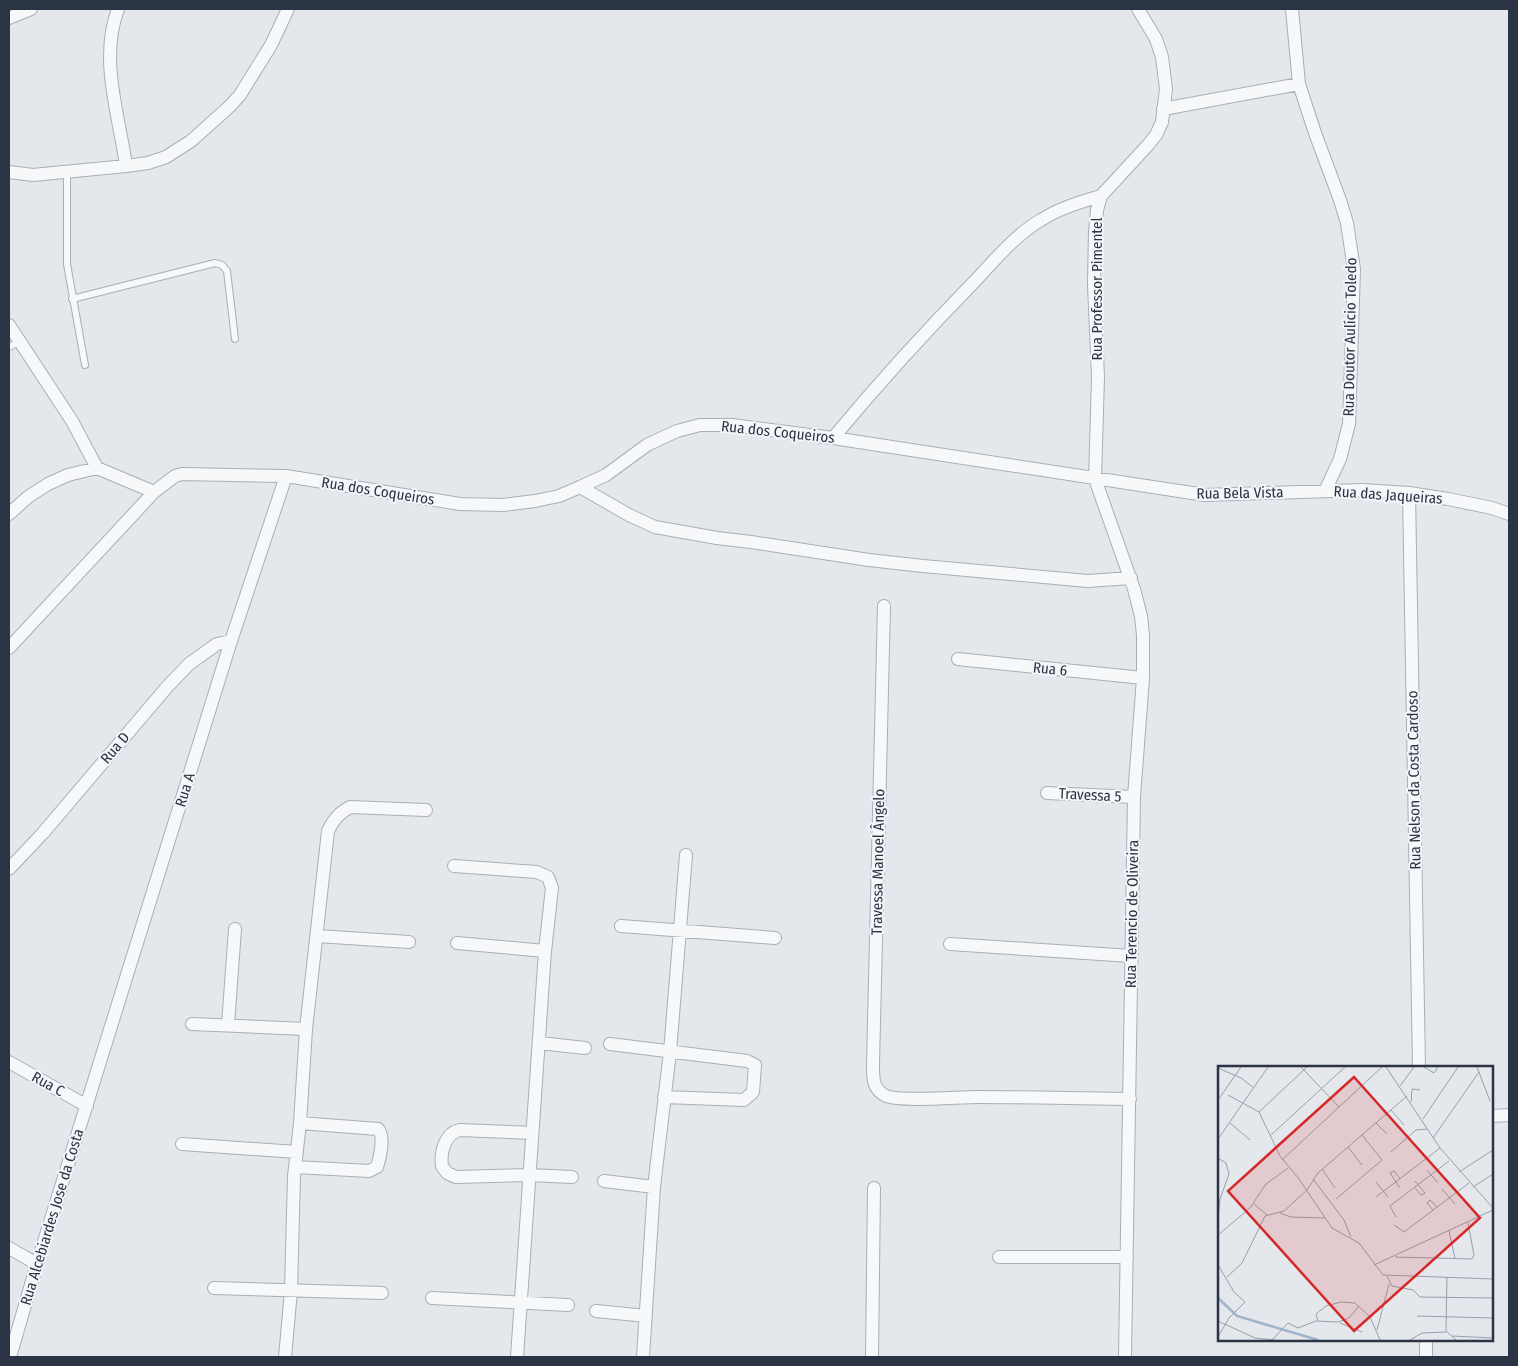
<svg xmlns="http://www.w3.org/2000/svg" width="1518" height="1366" font-family="'Fira Sans Condensed',sans-serif">
<rect width="100%" height="100%" fill="#e4e7ec"/>
<g fill="none" stroke-linecap="round" stroke-linejoin="round">
<!-- lane casing -->
<g stroke="#a9aeb7" stroke-width="8">
<path id="lane" d="M67,172V264L85,365
M72,299L215,263L222,265L227,271L235,339
M9,347L19,342"/>
</g>
<!-- street casing -->
<g stroke="#a9aeb7" stroke-width="14">
<path id="street" d="M118,9C99,60 119,114 126,166
M1292,9L1299,84L1315,133L1340,200L1347,223L1354,269L1349,424L1340,459L1325,491
M9,18L31,9
M1163,109L1299,84
M9,172L33,175L126,166L148,163L166,157L191,141L230,106L240,95L271,45L288,9
M9,325L72,421L97,468
M833,438C878,384 925,332 974,282C994,261 1015,235 1041,220C1060,208 1080,202 1101,196
M580,487L629,515L655,527L717,538L751,542L869,560L923,566L1088,581L1131,578
M1409,493L1419,1067
M9,514L28,497L48,484L68,475L97,468L154,492
M884,606L873,1064C873,1077 872,1089 886,1096C902,1102 958,1097 978,1097C1028,1097 1079,1098 1130,1099
M9,648L154,492L175,476L182,474L286,476L460,504L503,505L535,501L559,496L580,487L606,475L647,445L677,431L700,425H732L833,438L1205,495L1362,490L1409,493L1448,499L1492,508L1509,514
M958,659L1143,678
M1047,793L1134,797
M454,866L537,872L548,877L552,888L545,951L517,1357
M9,869L43,833L167,687L189,664L217,644L231,641
M621,926L775,938
M317,936L409,942
M457,943L545,951
M950,944L1131,956
M192,1024L306,1029
M228,1025L235,929
M540,1043L585,1048
M610,1044L747,1061L755,1065L753,1092L744,1100L664,1097
M9,1062L87,1106
M1492,1116L1509,1115
M532,1133L460,1130C445,1133 440,1152 442,1166L447,1173L456,1177L529,1175L572,1177
M182,1144L297,1152
M295,1167L369,1171L377,1167C380,1158 385,1136 378,1129L300,1123
M604,1181L654,1187
M9,1248L37,1264
M999,1257H1127
M214,1288L382,1293
M432,1298L568,1305
M596,1311L646,1316
M1426,1340V1357
M10,1357L37,1264L231,641L286,476
M285,1357L291,1291L294,1176L300,1123L306,1029L328,831C334,819 339,813 350,807L426,810
M643,1357L654,1187L670,1052L686,855
M872,1357L874,1188
M1125,1357L1134,797L1143,678V635L1141,616L1134,589L1095,479L1098,377L1094,285L1095,232L1097,210L1101,196L1148,145L1156,135L1162,122L1166,89L1162,57L1156,39L1138,9"/>
</g>
<!-- lane -->
<use href="#lane" stroke="#f7f8fa" stroke-width="6"/>
<!-- street -->
<use href="#street" stroke="#f7f8fa" stroke-width="12"/>
</g>
<g text-anchor="middle" dominant-baseline="central" stroke-width="4" stroke-linejoin="round" paint-order="stroke">
<!-- street labels -->
<g font-size="15" fill="#2b3445" stroke="#f4f6f9">
<text transform="translate(1097 289) rotate(-90)">Rua Professor Pimentel</text>
<text transform="translate(1350 337) rotate(-89)">Rua Doutor Aulício Toledo</text>
<text transform="translate(778 432) rotate(6)">Rua dos Coqueiros</text>
<text transform="translate(378 491) rotate(9)">Rua dos Coqueiros</text>
<text transform="translate(1240 493) rotate(-1)">Rua Bela Vista</text>
<text transform="translate(1388 495) rotate(4)">Rua das Jaqueiras</text>
<text transform="translate(1050 669) rotate(6)">Rua 6</text>
<text transform="translate(115 748) rotate(-50)">Rua D</text>
<text transform="translate(1414 780) rotate(-91)">Rua Nelson da Costa Cardoso</text>
<text transform="translate(185 790) rotate(-73)">Rua A</text>
<text transform="translate(1090 795) rotate(3)">Travessa 5</text>
<text transform="translate(878 862) rotate(-89)">Travessa Manoel Ângelo</text>
<text transform="translate(1132 914) rotate(-89)">Rua Terencio de Oliveira</text>
<text transform="translate(48 1084) rotate(29)">Rua C</text>
<text transform="translate(52 1217) rotate(-73)">Rua Alcebiardes Jose da Costa</text>
</g>
</g>
<!-- overview -->
<g transform="translate(1218 1066)">
<rect width="275" height="275" fill="#e4e7ec"/>
<path fill="none" stroke="#9fb4cc" stroke-width="2.5" d="M0,232L19,250L100,274"/>
<path fill="none" stroke="#9a9fa9" stroke-width="1" d="M83,1L121,41M168,1L222,82L275,142M206,1L216,7L220,1M259,1L272,35M0,2L23,12L36,22M182,20L196,1M10,29L41,46L62,90L81,113L114,162L141,177L165,209L275,213M0,34L23,1M193,36L194,23L202,24M173,44L186,59M41,46L89,1M205,53L240,1M12,57L32,74M158,57L169,68M53,69L127,1M215,72L261,6M0,73L50,1M130,81L144,99M173,86L198,64L210,63M0,92L8,97L11,108L2,133L0,151M64,94L164,1M104,103L117,122M209,104L220,117M241,106L275,84M95,113L126,154L133,171M158,116L170,131M255,121L275,108M182,122L172,107L176,105L182,113M197,122L203,129L207,127L197,115M224,123L237,138M158,131L222,82M118,133L164,94L144,69M36,138L49,149M215,144L209,137L212,134L219,141M62,147L73,151L107,152M178,151L172,140L231,95M176,159L186,166L251,117M231,165L237,193M0,169L32,142L48,118L70,102M177,191L254,193L256,189L250,157M0,199L16,226L27,236L11,252L0,271M156,199L275,144M169,210L174,220L195,224L202,231L275,232M9,211L24,197L47,150L66,145L89,124L100,107L189,30M229,211L228,265L238,274M199,250L275,252M0,255L37,272L57,274M100,255L98,248L108,240L123,236L137,237L152,251L162,274M122,257L144,266M159,264L171,218M234,270L275,272M54,274L70,257L80,262L98,255L120,256L131,252L141,240M192,274L204,267L228,266"/>
<path fill="#d62828" fill-opacity="0.15" stroke="#d62828" stroke-width="2.5" d="M136,11L262,152L136,265L10,125Z"/>
<rect width="275" height="275" fill="none" stroke="#2b3445" stroke-width="2.5"/>
</g>
<!-- border -->
<rect width="1518" height="1366" fill="none" stroke="#2b3445" stroke-width="20"/>
</svg>
